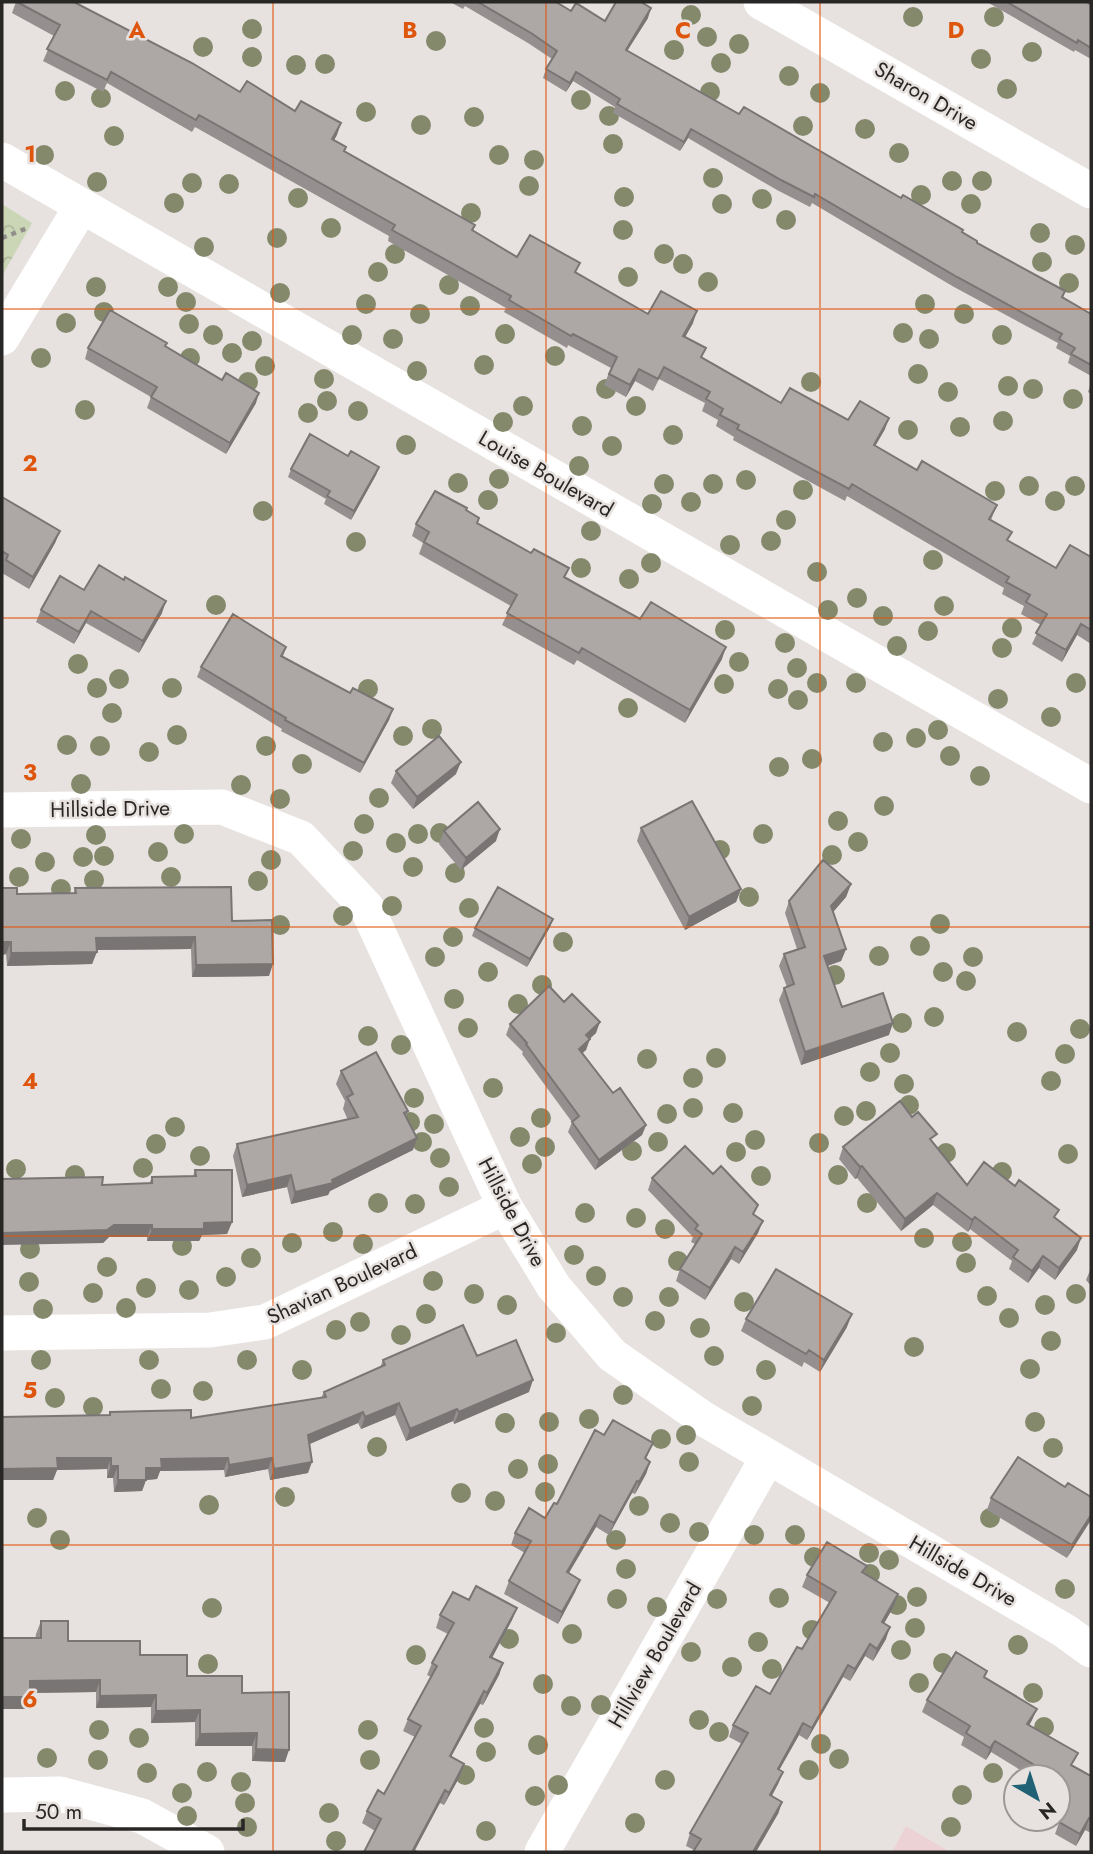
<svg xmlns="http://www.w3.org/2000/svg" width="1093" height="1854" font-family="Jost,sans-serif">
<defs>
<pattern id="forest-crowns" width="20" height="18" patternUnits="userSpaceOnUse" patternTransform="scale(1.75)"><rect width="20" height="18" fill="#cad6b5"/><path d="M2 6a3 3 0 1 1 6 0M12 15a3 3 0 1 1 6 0" fill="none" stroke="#aeb89c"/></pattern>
</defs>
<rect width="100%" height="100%" fill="#e7e2df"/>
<!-- education -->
<path fill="#ecd2d4" d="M906,1826L950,1852H892Z"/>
<!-- forest -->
<path fill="url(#forest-crowns)" d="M2,204L32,223L2,276Z"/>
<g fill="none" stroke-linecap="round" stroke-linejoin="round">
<!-- path -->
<path stroke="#928e8c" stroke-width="4.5" stroke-dasharray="5 5" stroke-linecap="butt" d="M2,238L30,227"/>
<!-- minor -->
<path stroke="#fff" stroke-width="35" d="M761,2L1091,191
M2,160L1091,786
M2,338L81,207
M2,810L222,807L301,838L367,908L505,1207L554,1287L612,1355L704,1419L1065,1631L1091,1650
M2,1333L210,1330L265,1322L505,1207
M2,1795L60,1794L142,1816L207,1852
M542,1852L768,1457"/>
</g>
<!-- trees -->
<g fill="#84896c">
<circle cx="691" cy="15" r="10"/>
<circle cx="913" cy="17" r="10"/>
<circle cx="994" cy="17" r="10"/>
<circle cx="252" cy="29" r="10"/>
<circle cx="707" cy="37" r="10"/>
<circle cx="436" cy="41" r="10"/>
<circle cx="739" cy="44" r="10"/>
<circle cx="203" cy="47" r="10"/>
<circle cx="674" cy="50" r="10"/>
<circle cx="1032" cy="52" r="10"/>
<circle cx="252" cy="57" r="10"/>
<circle cx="981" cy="59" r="10"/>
<circle cx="721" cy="63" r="10"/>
<circle cx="325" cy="64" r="10"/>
<circle cx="296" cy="65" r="10"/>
<circle cx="789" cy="76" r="10"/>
<circle cx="1007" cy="89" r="10"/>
<circle cx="65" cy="91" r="10"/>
<circle cx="710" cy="92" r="10"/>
<circle cx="820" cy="93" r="10"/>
<circle cx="101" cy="98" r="10"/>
<circle cx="581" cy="100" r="10"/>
<circle cx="366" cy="112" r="10"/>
<circle cx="609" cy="116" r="10"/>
<circle cx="474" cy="117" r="10"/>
<circle cx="421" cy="125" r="10"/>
<circle cx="803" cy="126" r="10"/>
<circle cx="865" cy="129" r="10"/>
<circle cx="114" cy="136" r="10"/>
<circle cx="613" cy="144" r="10"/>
<circle cx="899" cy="153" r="10"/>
<circle cx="44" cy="155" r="10"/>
<circle cx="499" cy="155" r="10"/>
<circle cx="534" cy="160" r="10"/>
<circle cx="713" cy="178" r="10"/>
<circle cx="952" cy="181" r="10"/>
<circle cx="982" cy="181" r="10"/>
<circle cx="97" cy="182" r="10"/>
<circle cx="192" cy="183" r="10"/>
<circle cx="229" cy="184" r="10"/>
<circle cx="529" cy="186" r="10"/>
<circle cx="921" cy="195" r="10"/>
<circle cx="624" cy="197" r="10"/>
<circle cx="298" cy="198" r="10"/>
<circle cx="762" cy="199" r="10"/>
<circle cx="174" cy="203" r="10"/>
<circle cx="722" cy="204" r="10"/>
<circle cx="971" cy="204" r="10"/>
<circle cx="471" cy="213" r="10"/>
<circle cx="786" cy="220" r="10"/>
<circle cx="331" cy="228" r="10"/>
<circle cx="623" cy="230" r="10"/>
<circle cx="1040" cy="233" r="10"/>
<circle cx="277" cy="238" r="10"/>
<circle cx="1075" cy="245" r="10"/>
<circle cx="204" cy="247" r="10"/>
<circle cx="395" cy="254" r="10"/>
<circle cx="664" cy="254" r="10"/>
<circle cx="1042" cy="262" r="10"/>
<circle cx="683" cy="264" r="10"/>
<circle cx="378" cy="272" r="10"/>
<circle cx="628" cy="277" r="10"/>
<circle cx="708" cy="282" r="10"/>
<circle cx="1069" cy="283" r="10"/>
<circle cx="449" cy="285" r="10"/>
<circle cx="96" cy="287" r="10"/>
<circle cx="168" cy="287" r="10"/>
<circle cx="280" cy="293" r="10"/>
<circle cx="186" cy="302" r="10"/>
<circle cx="366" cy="304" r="10"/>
<circle cx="925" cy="304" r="10"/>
<circle cx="470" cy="306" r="10"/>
<circle cx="104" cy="312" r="10"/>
<circle cx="420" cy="314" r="10"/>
<circle cx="964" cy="314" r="10"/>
<circle cx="66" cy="323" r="10"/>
<circle cx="189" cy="324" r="10"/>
<circle cx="903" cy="333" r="10"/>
<circle cx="505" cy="334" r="10"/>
<circle cx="213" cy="335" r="10"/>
<circle cx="352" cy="335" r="10"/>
<circle cx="1002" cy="335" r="10"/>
<circle cx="393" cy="339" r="10"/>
<circle cx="929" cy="339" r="10"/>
<circle cx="252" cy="341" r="10"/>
<circle cx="232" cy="353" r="10"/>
<circle cx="555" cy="356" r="10"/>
<circle cx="41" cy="358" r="10"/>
<circle cx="190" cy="358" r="10"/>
<circle cx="484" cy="365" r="10"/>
<circle cx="265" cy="366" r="10"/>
<circle cx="417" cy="371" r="10"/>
<circle cx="918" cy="374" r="10"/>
<circle cx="324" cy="379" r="10"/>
<circle cx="248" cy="382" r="10"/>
<circle cx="811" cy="382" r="10"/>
<circle cx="1008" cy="386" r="10"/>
<circle cx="606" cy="389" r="10"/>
<circle cx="1033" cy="389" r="10"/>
<circle cx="948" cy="392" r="10"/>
<circle cx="1073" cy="399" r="10"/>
<circle cx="327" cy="401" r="10"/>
<circle cx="523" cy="406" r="10"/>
<circle cx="636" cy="406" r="10"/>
<circle cx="85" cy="410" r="10"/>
<circle cx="358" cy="411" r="10"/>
<circle cx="308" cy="413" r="10"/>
<circle cx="1003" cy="421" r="10"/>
<circle cx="503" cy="422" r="10"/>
<circle cx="582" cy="426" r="10"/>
<circle cx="960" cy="427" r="10"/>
<circle cx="908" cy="430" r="10"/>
<circle cx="673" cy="435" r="10"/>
<circle cx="406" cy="445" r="10"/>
<circle cx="612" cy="446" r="10"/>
<circle cx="579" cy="466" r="10"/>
<circle cx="499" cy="479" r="10"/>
<circle cx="746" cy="480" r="10"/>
<circle cx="458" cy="483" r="10"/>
<circle cx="664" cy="484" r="10"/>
<circle cx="713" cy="484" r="10"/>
<circle cx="1029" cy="486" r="10"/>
<circle cx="1075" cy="486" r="10"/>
<circle cx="803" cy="490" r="10"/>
<circle cx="995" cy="491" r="10"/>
<circle cx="488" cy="500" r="10"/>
<circle cx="1055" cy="501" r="10"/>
<circle cx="691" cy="502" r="10"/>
<circle cx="652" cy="504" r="10"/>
<circle cx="263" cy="511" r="10"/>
<circle cx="786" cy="520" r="10"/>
<circle cx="591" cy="531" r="10"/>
<circle cx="771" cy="541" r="10"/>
<circle cx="356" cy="542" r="10"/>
<circle cx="730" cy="545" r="10"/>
<circle cx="933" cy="560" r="10"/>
<circle cx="651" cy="563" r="10"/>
<circle cx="581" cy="568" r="10"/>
<circle cx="817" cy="572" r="10"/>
<circle cx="629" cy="579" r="10"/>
<circle cx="857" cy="598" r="10"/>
<circle cx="216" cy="605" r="10"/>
<circle cx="944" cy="606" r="10"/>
<circle cx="828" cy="610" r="10"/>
<circle cx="883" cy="616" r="10"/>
<circle cx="1012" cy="628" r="10"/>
<circle cx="725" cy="630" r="10"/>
<circle cx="928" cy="631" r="10"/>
<circle cx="785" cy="643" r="10"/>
<circle cx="897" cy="646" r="10"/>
<circle cx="1002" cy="648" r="10"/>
<circle cx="739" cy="662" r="10"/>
<circle cx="78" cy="664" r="10"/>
<circle cx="797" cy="668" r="10"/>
<circle cx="119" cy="679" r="10"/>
<circle cx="817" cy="683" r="10"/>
<circle cx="856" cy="683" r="10"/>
<circle cx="1076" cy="683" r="10"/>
<circle cx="724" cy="684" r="10"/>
<circle cx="97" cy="688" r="10"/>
<circle cx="172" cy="688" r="10"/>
<circle cx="368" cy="689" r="10"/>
<circle cx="778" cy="689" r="10"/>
<circle cx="998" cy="699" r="10"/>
<circle cx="798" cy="700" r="10"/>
<circle cx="628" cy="708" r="10"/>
<circle cx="112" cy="713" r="10"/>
<circle cx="1051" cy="717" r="10"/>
<circle cx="432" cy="729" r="10"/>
<circle cx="938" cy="730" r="10"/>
<circle cx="177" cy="735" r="10"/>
<circle cx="403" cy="736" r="10"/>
<circle cx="916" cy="738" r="10"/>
<circle cx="883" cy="742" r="10"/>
<circle cx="67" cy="745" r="10"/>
<circle cx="100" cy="746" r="10"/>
<circle cx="266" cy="746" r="10"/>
<circle cx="149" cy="752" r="10"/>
<circle cx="950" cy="756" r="10"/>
<circle cx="812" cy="759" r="10"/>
<circle cx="302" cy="764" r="10"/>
<circle cx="779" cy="767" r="10"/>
<circle cx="980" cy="776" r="10"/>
<circle cx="81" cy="784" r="10"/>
<circle cx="241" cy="785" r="10"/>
<circle cx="379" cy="798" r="10"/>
<circle cx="280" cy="799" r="10"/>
<circle cx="884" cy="806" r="10"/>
<circle cx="838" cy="821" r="10"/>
<circle cx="364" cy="824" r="10"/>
<circle cx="440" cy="833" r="10"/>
<circle cx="184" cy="834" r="10"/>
<circle cx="418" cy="834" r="10"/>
<circle cx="763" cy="834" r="10"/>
<circle cx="96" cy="835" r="10"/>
<circle cx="21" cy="839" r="10"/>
<circle cx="858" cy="842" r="10"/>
<circle cx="396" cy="843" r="10"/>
<circle cx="720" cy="850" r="10"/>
<circle cx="353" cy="851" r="10"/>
<circle cx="158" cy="852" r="10"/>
<circle cx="832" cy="855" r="10"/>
<circle cx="104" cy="856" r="10"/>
<circle cx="83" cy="857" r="10"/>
<circle cx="271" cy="860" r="10"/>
<circle cx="45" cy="862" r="10"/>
<circle cx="413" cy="867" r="10"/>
<circle cx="455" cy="873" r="10"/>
<circle cx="19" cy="877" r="10"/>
<circle cx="171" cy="877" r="10"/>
<circle cx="94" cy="880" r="10"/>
<circle cx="258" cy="881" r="10"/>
<circle cx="61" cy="889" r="10"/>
<circle cx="749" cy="897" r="10"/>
<circle cx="392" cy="906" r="10"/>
<circle cx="469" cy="908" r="10"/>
<circle cx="343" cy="916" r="10"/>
<circle cx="940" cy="924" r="10"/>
<circle cx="280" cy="925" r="10"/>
<circle cx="453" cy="937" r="10"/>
<circle cx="563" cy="942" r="10"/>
<circle cx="920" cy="946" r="10"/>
<circle cx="879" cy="956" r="10"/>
<circle cx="435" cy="957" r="10"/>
<circle cx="973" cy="957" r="10"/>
<circle cx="488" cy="972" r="10"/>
<circle cx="943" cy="972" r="10"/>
<circle cx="835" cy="975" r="10"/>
<circle cx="966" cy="981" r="10"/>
<circle cx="542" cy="985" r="10"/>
<circle cx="454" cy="999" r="10"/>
<circle cx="518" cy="1004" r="10"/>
<circle cx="934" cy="1017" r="10"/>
<circle cx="902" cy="1023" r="10"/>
<circle cx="468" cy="1028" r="10"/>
<circle cx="1080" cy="1029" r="10"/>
<circle cx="1017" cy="1032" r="10"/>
<circle cx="368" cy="1036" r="10"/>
<circle cx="401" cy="1045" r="10"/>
<circle cx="890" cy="1053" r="10"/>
<circle cx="1065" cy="1054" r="10"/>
<circle cx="716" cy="1058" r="10"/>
<circle cx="647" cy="1059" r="10"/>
<circle cx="870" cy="1072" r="10"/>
<circle cx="693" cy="1078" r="10"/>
<circle cx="1051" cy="1081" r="10"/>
<circle cx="904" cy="1084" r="10"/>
<circle cx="493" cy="1088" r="10"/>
<circle cx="414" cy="1098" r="10"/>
<circle cx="909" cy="1105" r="10"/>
<circle cx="693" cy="1108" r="10"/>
<circle cx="866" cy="1111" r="10"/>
<circle cx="733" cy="1113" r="10"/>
<circle cx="667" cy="1114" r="10"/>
<circle cx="844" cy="1116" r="10"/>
<circle cx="541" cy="1118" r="10"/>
<circle cx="410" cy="1122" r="10"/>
<circle cx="434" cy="1124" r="10"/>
<circle cx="175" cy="1127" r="10"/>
<circle cx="520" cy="1137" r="10"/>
<circle cx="755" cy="1140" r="10"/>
<circle cx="422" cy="1142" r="10"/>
<circle cx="658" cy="1142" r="10"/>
<circle cx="819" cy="1143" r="10"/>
<circle cx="156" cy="1144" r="10"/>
<circle cx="545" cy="1147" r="10"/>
<circle cx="632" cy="1151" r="10"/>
<circle cx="736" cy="1152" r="10"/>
<circle cx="946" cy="1153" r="10"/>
<circle cx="1068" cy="1154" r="10"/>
<circle cx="200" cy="1156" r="10"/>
<circle cx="440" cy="1158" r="10"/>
<circle cx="532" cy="1164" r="10"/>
<circle cx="143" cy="1168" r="10"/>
<circle cx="16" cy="1169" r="10"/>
<circle cx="1002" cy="1172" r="10"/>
<circle cx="75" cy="1175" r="10"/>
<circle cx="838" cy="1175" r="10"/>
<circle cx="761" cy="1176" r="10"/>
<circle cx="449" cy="1187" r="10"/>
<circle cx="378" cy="1203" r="10"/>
<circle cx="867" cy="1203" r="10"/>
<circle cx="415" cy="1204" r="10"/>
<circle cx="585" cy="1213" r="10"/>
<circle cx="636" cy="1218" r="10"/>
<circle cx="665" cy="1229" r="10"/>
<circle cx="333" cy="1232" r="10"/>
<circle cx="924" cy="1238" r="10"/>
<circle cx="962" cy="1242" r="10"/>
<circle cx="292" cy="1243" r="10"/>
<circle cx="363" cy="1244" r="10"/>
<circle cx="182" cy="1246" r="10"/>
<circle cx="30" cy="1249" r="10"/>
<circle cx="574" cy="1255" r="10"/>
<circle cx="251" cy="1258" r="10"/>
<circle cx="678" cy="1261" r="10"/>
<circle cx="966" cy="1263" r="10"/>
<circle cx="107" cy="1267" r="10"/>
<circle cx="596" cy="1276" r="10"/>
<circle cx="226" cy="1277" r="10"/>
<circle cx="433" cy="1281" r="10"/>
<circle cx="29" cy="1282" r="10"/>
<circle cx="146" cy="1288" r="10"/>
<circle cx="189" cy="1290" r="10"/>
<circle cx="93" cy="1293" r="10"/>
<circle cx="474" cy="1294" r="10"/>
<circle cx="1076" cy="1294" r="10"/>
<circle cx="987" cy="1296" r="10"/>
<circle cx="623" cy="1297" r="10"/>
<circle cx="669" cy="1297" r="10"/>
<circle cx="744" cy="1302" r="10"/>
<circle cx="507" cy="1305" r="10"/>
<circle cx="1045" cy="1305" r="10"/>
<circle cx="126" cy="1308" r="10"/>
<circle cx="43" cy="1309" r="10"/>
<circle cx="426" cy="1314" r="10"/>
<circle cx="1009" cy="1318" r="10"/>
<circle cx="655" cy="1321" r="10"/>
<circle cx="360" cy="1322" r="10"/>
<circle cx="700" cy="1328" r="10"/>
<circle cx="336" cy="1330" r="10"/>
<circle cx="556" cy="1333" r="10"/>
<circle cx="401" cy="1335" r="10"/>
<circle cx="1051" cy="1341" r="10"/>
<circle cx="914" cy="1347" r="10"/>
<circle cx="714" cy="1356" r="10"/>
<circle cx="41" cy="1360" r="10"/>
<circle cx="149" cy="1360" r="10"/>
<circle cx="247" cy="1360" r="10"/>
<circle cx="1030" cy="1369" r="10"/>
<circle cx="302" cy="1370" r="10"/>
<circle cx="766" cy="1370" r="10"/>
<circle cx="161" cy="1389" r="10"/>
<circle cx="203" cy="1391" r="10"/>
<circle cx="623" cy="1395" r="10"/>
<circle cx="55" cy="1398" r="10"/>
<circle cx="752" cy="1406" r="10"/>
<circle cx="93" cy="1407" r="10"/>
<circle cx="589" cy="1419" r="10"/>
<circle cx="549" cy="1422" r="10"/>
<circle cx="1035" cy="1422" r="10"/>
<circle cx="505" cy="1423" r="10"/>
<circle cx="686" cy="1435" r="10"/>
<circle cx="661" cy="1439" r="10"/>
<circle cx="377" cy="1447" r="10"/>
<circle cx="1053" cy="1448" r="10"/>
<circle cx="689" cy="1462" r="10"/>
<circle cx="548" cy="1464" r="10"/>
<circle cx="518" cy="1469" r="10"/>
<circle cx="545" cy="1492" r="10"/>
<circle cx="461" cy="1493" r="10"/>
<circle cx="285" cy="1497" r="10"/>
<circle cx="495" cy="1501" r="10"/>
<circle cx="209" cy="1505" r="10"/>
<circle cx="639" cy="1506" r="10"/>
<circle cx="37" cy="1518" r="10"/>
<circle cx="990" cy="1518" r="10"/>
<circle cx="670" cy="1523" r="10"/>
<circle cx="699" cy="1532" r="10"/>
<circle cx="754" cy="1535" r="10"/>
<circle cx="795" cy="1535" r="10"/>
<circle cx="60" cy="1540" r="10"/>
<circle cx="616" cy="1540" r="10"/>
<circle cx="869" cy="1553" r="10"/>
<circle cx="814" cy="1557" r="10"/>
<circle cx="889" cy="1560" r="10"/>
<circle cx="626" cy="1569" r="10"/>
<circle cx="870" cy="1574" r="10"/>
<circle cx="1065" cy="1589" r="10"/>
<circle cx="917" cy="1597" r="10"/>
<circle cx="779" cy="1598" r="10"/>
<circle cx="617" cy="1599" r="10"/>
<circle cx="717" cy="1599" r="10"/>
<circle cx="897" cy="1605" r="10"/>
<circle cx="657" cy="1607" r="10"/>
<circle cx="212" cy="1608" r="10"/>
<circle cx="915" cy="1628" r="10"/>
<circle cx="812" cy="1630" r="10"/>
<circle cx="572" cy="1634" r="10"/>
<circle cx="509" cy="1639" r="10"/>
<circle cx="758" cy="1642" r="10"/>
<circle cx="1018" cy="1645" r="10"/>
<circle cx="901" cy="1650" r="10"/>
<circle cx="691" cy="1652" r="10"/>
<circle cx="416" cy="1655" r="10"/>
<circle cx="943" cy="1663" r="10"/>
<circle cx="208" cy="1664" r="10"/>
<circle cx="732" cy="1667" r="10"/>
<circle cx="772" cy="1669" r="10"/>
<circle cx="919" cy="1683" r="10"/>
<circle cx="543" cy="1684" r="10"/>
<circle cx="1033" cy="1693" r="10"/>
<circle cx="601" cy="1705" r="10"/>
<circle cx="571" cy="1706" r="10"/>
<circle cx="699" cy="1720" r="10"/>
<circle cx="1044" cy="1727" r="10"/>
<circle cx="484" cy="1728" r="10"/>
<circle cx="99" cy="1730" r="10"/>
<circle cx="368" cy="1730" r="10"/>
<circle cx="719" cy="1732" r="10"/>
<circle cx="139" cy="1738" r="10"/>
<circle cx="821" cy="1744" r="10"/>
<circle cx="538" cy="1745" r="10"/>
<circle cx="486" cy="1752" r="10"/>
<circle cx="47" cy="1758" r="10"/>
<circle cx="839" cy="1759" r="10"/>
<circle cx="98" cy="1760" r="10"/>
<circle cx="370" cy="1760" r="10"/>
<circle cx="809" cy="1770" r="10"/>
<circle cx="207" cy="1772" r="10"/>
<circle cx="147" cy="1773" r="10"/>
<circle cx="993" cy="1773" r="10"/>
<circle cx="465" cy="1775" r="10"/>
<circle cx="665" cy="1780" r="10"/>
<circle cx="241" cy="1782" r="10"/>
<circle cx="558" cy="1785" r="10"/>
<circle cx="182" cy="1793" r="10"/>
<circle cx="962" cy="1795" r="10"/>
<circle cx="535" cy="1796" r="10"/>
<circle cx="245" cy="1803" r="10"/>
<circle cx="329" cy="1813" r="10"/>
<circle cx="187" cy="1816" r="10"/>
<circle cx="635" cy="1823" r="10"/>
<circle cx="247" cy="1827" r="10"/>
<circle cx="951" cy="1827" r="10"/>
<circle cx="486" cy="1831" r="10"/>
<circle cx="336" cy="1841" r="10"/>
</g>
<!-- wall -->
<path fill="#95908f" d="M16,2L240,92L295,111L341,123L334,140L346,147L344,151L475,225L473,231L517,257L580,263L576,272L648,314L693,323L685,337L702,358L781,403L885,429L875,446L917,470L997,505L991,520L1009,541L1056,568L1091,557V644L1077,635L1062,662L1032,644L1041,625L1021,614L1024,606L1002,594L1004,588L847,496L845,501L733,440L734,437L716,426L718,420L702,411L705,403L659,379L653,391L635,381L626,397L604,385L611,368L568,345L567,348L504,312L506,308L388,241L389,236L195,127L192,132L107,83L103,92L43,61L54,36L12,13Z
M450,2H556L571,11L605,21L648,18L627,51L739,114L962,233L977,243L1065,291L1063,298L1091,314V376L1068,363L1070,356L1056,348L1058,343L954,287L812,203L810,207L777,190L688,138L680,151L613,113L615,107L573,81L566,92L543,78L546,69L552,59L528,43L465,6L463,9Z
M987,2H1087L1091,5V59L1075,50L1074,52Z
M167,343L165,346L256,403L226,454L147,408L151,397L85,359L88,348Z
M1091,383V394L1088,392Z
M348,456L379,467L376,475L351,520L324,504L326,499L288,477L291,469Z
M2,497L60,531L55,543L29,589L2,573L3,567L2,566Z
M466,511L479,518L478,523L531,553L569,568L565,578L640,619L722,659L685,723L577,660L574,665L502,625L511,606L419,554L423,543L412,536L416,524Z
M84,590L162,613L139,653L86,623L74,644L36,622L41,610Z
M286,647L283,657L350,693L393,709L389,720L360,773L281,731L282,729L197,677L201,667Z
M396,771L456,774L413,809L391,783Z
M641,828L741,889L736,902L685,930L637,841Z
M444,831L496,841L461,870L439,844Z
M851,884L846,897L833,912L846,949L841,961L828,966L842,1007L889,1035L801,1065L779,1000L784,988L787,987L779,966L784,954L797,949L785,913L789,901Z
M2,888L17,894L74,893L75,888L232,921L269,976L192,977L191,949L97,950L92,964L7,966L6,954L2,955Z
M553,919L550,927L527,967L472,936L475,928Z
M564,1002L596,1033L589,1039L586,1050L582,1053L613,1093L646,1125L642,1135L595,1170L568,1132L572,1122L522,1054L523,1052L506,1035L510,1024Z
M341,1071L408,1111L406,1117L413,1150L330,1191L328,1195L291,1204L287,1187L242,1197L233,1156L237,1144L348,1120L343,1109L345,1101L336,1084Z
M933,1143L967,1185L1056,1219L1077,1250L1055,1280L1039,1268L1028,1283L1009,1269L1012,1261L970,1229L968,1232L933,1205L901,1231L857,1178L855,1179L839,1159L843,1147Z
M195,1170L232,1222L227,1234L202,1235L199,1241H147V1237H109L103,1243L102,1185L149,1184L152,1177L193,1176Z
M652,1178L755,1215L758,1233L739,1264L731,1259L705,1300L676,1281L680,1269L695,1244L691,1242L693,1237L648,1190Z
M1091,1268V1286L1086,1280Z
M746,1319L847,1327L820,1372L804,1362L802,1367L741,1331Z
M477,1356L529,1392L454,1424L453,1421L406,1441L395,1415L361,1429L358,1423L309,1444L308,1473L270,1480L268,1469L225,1477L224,1470L160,1471L157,1479L146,1480L142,1491L114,1492L113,1478H107V1469L57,1470L53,1480H2V1417L109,1415L110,1412L191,1418L321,1398L324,1392L380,1368L383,1360Z
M604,1435L653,1443L646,1459L650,1462L646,1474L635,1494L632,1493L609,1535L596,1527L569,1573L580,1580L575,1592L558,1624L504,1594L509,1581L525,1553L511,1545L515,1533L545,1518L557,1504Z
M1065,1487L1091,1497L1067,1558L987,1510L991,1498Z
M867,1566L864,1573L898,1594L894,1606L884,1623L886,1639L873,1661L865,1656L850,1681L843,1677L807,1740L799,1735L779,1770L783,1772L778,1784L772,1796L782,1802L778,1814L694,1850L686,1846L690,1833L742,1744L729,1737L733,1725L770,1694L802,1649L830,1603L802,1587L807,1575Z
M469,1600L517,1608L512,1620L492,1658L503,1663L499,1675L483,1705L480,1704L451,1756L464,1764L460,1776L444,1805L440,1803L375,1831L362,1823L367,1811L384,1794L415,1737L403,1731L408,1719L431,1677L427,1675L432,1663L448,1634L436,1628L440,1615Z
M41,1621L68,1641L140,1655L187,1676L242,1693L285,1762L252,1761V1746H195V1722L151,1723V1707L96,1708V1692L30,1693L25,1709L36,1634Z
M985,1677L1037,1709L1029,1726L1073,1766L1091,1776V1833L1085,1830L1076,1846L1055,1834L1060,1820L1058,1818V1777L1030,1776L991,1752L986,1760L961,1745L964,1737L922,1712L927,1700Z"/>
<!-- shaded-wall -->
<path fill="#797574" d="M651,8L648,18L622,59L626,50Z
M576,72L573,81L566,92L570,83Z
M341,123L337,135L328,151L332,139Z
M691,129L688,138L680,151L684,142Z
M697,311L693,323L679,348L683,336Z
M639,369L635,381L626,397L630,385Z
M259,393L256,403L226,454L230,443Z
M889,418L885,429L869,457L874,445Z
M379,467L376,475L351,520L354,511Z
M60,531L55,543L29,589L33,577Z
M166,601L162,613L139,653L143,641Z
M91,611L86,623L74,644L79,632Z
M1081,624L1077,635L1062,662L1066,650Z
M726,647L722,659L685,723L690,710Z
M393,709L389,720L360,773L364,763Z
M461,762L456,774L413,809L417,797Z
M500,829L496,841L461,870L466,858Z
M851,884L846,897L827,919L831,906Z
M741,889L736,902L685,930L689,917Z
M553,919L550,927L527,967L530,959Z
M195,937L191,949L92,950L96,938Z
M2,942H11L6,954L2,955Z
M846,949L841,961L820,968L824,956Z
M97,952L92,964L7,966L11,953Z
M273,964L269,976L192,977L196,965Z
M600,1022L596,1033L582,1046L586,1035Z
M893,1023L889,1035L801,1065L805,1052Z
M590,1039L586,1050L575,1060L579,1049Z
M646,1125L642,1135L595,1170L599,1160Z
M417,1138L413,1150L330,1191L328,1195L291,1204L295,1192L332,1180Z
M862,1166L857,1178L855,1179L860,1167Z
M291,1175L287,1187L242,1197L247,1185Z
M937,1193L933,1205L901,1231L905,1219Z
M975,1217L970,1229L968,1232L972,1220Z
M763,1221L758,1233L739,1264L743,1252Z
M232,1222L227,1234L202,1235L199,1241H147L152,1229L204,1223Z
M114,1225H152L147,1237H109L103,1243L2,1245V1233Z
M1081,1238L1077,1250L1055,1280L1059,1268Z
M735,1247L731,1259L705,1300L710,1288Z
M1043,1256L1039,1268L1028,1283L1032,1271Z
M852,1314L847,1327L820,1372L824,1360Z
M533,1380L529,1392L454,1424L459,1412Z
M399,1403L395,1415L361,1429L365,1417Z
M457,1409L453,1421L406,1441L410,1429Z
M363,1412L358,1423L303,1447L308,1435Z
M57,1458H111L107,1469L57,1470L53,1480H2V1469Z
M228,1458L224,1470L160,1471L157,1479L146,1480L142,1491L114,1492L118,1480L146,1468L161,1459Z
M272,1458L268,1469L225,1477L229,1465Z
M312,1462L308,1473L270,1480L274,1469Z
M650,1462L646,1474L635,1494L639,1482Z
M111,1466H118L113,1478H107Z
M637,1481L632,1493L609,1535L614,1523Z
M600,1515L596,1527L562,1584L567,1572Z
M1091,1515V1520L1067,1558L1072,1545Z
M580,1580L575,1592L558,1624L562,1612Z
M898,1594L894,1606L878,1634L882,1622Z
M517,1608L512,1620L486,1669L490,1657Z
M890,1627L886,1639L873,1661L877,1649Z
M870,1644L865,1656L850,1681L855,1669Z
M503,1663L499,1675L483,1705L487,1693Z
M848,1665L843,1677L807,1740L812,1728Z
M100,1680L96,1692L25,1693L30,1681Z
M484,1691L480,1704L445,1768L450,1756Z
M156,1695L151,1707L96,1708L100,1696Z
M2,1697H30L25,1709H2Z
M1037,1709L1032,1720L1023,1736L1027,1724Z
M200,1710L195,1722L151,1723L156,1711Z
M803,1723L799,1735L773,1781L778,1769Z
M257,1733L252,1746H195L200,1734Z
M995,1741L991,1752L986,1760L990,1748Z
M256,1749L289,1750L285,1762L252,1761Z
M464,1764L460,1776L444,1805L449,1793Z
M783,1772L778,1784L765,1807L770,1795Z
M445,1790L440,1803L414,1852H412Z
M782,1802L778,1814L756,1852H753Z
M1089,1818L1085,1830L1076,1846L1080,1834Z"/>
<!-- building -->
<path fill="#ada7a6" stroke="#797574" stroke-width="2" d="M17,2H74L192,63L240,92L247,81L295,111L301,101L341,123L332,139L346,147L344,151L475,225L472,230L517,257L530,235L580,263L575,272L648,314L661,291L697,311L683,336L706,348L701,357L781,403L790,388L848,420L860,401L889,418L874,445L917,470L922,461L997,505L989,519L1012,532L1007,540L1056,568L1070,545L1091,557V630L1081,624L1066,650L1036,633L1047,614L1026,602L1030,595L1006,582L1009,577L852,484L849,489L737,429L739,425L720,415L723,409L706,399L710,392L664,367L658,379L639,369L630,385L609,374L617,357L573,334L571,336L509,300L511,296L392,230L395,225L199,115L196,120L111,72L107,80L47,49L60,25Z
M478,2H556L571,11L576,3L605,21L616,2H641L651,8L626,50L739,114L744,107L901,198L903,195L963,230L962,232L977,241V243L1065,291L1062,297L1091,314V365L1071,354L1075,348L1059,339L1062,334L957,277L815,194L814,197L781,180L691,129L684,142L617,104L620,99L576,72L570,83L546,69L557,51L531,33Z
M1007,2H1087L1091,5V48L1078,40L1077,43Z
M110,310L167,343L165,346L222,380L226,373L259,393L230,443L151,397L157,387L88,348Z
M310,434L348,456L351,451L379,467L354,511L327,496L330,491L291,469Z
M435,491L467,508L466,510L479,518L477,523L531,553L534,549L569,568L564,577L640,619L651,602L726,647L690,710L582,648L579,653L507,613L517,595L424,542L429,532L416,524Z
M2,497L60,531L33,577L6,560L8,555L2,551Z
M99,565L124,580L125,577L166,601L143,641L91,611L79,632L41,610L60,576L84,590Z
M233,614L286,647L281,656L350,693L353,688L393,709L364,763L285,720L286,718L201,667Z
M439,736L461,762L417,797L396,771Z
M692,801L741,889L689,917L641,828Z
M478,802L500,829L466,858L444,831Z
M823,860L851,884L831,906L846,949L824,956L842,1007L883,993L893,1023L805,1052L784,988L794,984L784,954L805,947L789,901Z
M231,887L232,921L272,920L273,964L196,965L195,937L96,938L97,952L11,953V942H2V888H17V894L76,893L75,888Z
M498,887L553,919L530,959L475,928Z
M549,986L564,1002L572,994L600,1022L586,1035L590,1039L579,1049L613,1093L620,1088L646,1125L599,1160L572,1122L579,1116L526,1044L527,1043L510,1024Z
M376,1052L408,1111L404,1113L417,1138L332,1180L333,1183L295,1192L291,1175L247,1185L237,1144L358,1117L347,1097L353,1094L341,1071Z
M900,1101L912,1117L918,1112L937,1134L930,1139L967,1185L984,1162L1015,1186L1019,1180L1059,1210L1054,1217L1081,1238L1059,1268L1043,1256L1032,1271L1013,1257L1018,1250L975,1217L972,1220L937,1193L905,1219L862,1166L860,1167L843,1147Z
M685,1146L713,1174L721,1166L758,1205L753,1214L763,1221L743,1252L735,1247L710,1288L680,1269L702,1234L695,1229L698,1225L652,1178Z
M195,1170H232V1222L204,1223V1229H152V1225H114L107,1230L2,1233V1179L103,1177L102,1185L152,1183V1177L196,1176Z
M776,1269L852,1314L824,1360L809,1350L806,1354L746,1319Z
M463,1325L477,1356L516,1340L533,1380L459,1412L457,1409L410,1429L399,1403L365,1417L363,1412L308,1435L312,1462L274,1469L272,1458L229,1465L228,1458L161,1459L162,1468H146V1480H118V1466H111V1458H57L58,1468L2,1469V1417L110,1415V1412L191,1410V1418L326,1397L324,1392L385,1365L383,1360Z
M613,1420L653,1443L645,1458L650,1462L639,1482L637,1481L614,1523L600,1515L567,1572L580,1580L562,1612L509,1581L531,1541L515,1533L529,1508L545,1518L554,1503L557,1504L595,1430L604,1435Z
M1018,1457L1065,1487L1068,1483L1091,1497V1515L1072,1545L991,1498Z
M827,1542L867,1566L862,1572L898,1594L882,1622L890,1627L877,1649L870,1644L855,1669L848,1665L812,1728L803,1723L778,1769L783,1772L770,1795L782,1802L753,1852H693L701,1839L690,1833L748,1733L733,1725L756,1686L770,1694L797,1647L802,1649L836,1592L807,1575Z
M476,1586L517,1608L490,1657L503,1663L487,1693L484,1691L450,1756L464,1764L449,1793L445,1790L413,1850L417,1852H364L381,1819L367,1811L378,1790L384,1794L421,1726L408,1719L437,1666L432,1663L454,1623L440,1615L453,1592L469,1600Z
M41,1621H68V1641H140V1655H187V1676H242V1693L289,1692V1750L256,1749L257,1733L200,1734V1710L156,1711V1695L100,1696V1680L30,1681V1697H2V1638H41Z
M956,1652L987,1671L984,1677L1037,1709L1027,1724L1078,1753L1071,1765L1091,1776V1819L1089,1818L1080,1834L1059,1822L1066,1809L1058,1804V1777H1029L1036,1766L995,1741L990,1748L966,1733L970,1726L927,1700Z"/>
<!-- grid -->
<path fill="none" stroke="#de560d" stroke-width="2" stroke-opacity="0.55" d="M273,2V1852M546,2V1852M820,2V1852M2,309H1091M2,618H1091M2,927H1091M2,1236H1091M2,1545H1091"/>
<g text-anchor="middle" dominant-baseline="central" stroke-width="5" stroke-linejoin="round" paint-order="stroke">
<!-- street labels -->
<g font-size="21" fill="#292726" stroke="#e7e2df">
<text transform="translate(926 96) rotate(30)">Sharon Drive</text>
<text transform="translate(546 474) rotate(30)">Louise Boulevard</text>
<text transform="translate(110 809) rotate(-1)">Hillside Drive</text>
<text transform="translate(512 1212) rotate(62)">Hillside Drive</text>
<text transform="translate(342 1284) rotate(-25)">Shavian Boulevard</text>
<text transform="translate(963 1571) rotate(30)">Hillside Drive</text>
<text transform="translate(655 1655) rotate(-60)">Hillview Boulevard</text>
</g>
</g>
<g font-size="23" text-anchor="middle" font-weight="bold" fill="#de560d" stroke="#e7e2df" stroke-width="5" stroke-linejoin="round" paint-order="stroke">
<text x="137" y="38">A</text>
<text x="410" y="38">B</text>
<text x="683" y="38">C</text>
<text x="956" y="38">D</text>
<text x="30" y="162">1</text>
<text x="30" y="471">2</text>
<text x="30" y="780">3</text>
<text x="30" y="1089">4</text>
<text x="30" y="1398">5</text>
<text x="30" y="1707">6</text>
</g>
<!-- border -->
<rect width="1093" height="1854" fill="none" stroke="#292726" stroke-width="7"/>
<!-- north arrow -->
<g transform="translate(1037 1798) rotate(141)"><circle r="33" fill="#e7e2df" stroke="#9b9795" stroke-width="2"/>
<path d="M0-5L12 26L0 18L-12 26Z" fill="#206175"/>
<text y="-10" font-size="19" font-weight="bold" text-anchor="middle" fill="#292726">N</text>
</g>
<!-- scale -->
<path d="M24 1819v10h219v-10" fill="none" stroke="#292726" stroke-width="3.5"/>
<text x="35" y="1819" font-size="21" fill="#292726" stroke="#e7e2df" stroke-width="5" paint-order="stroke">50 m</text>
</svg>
